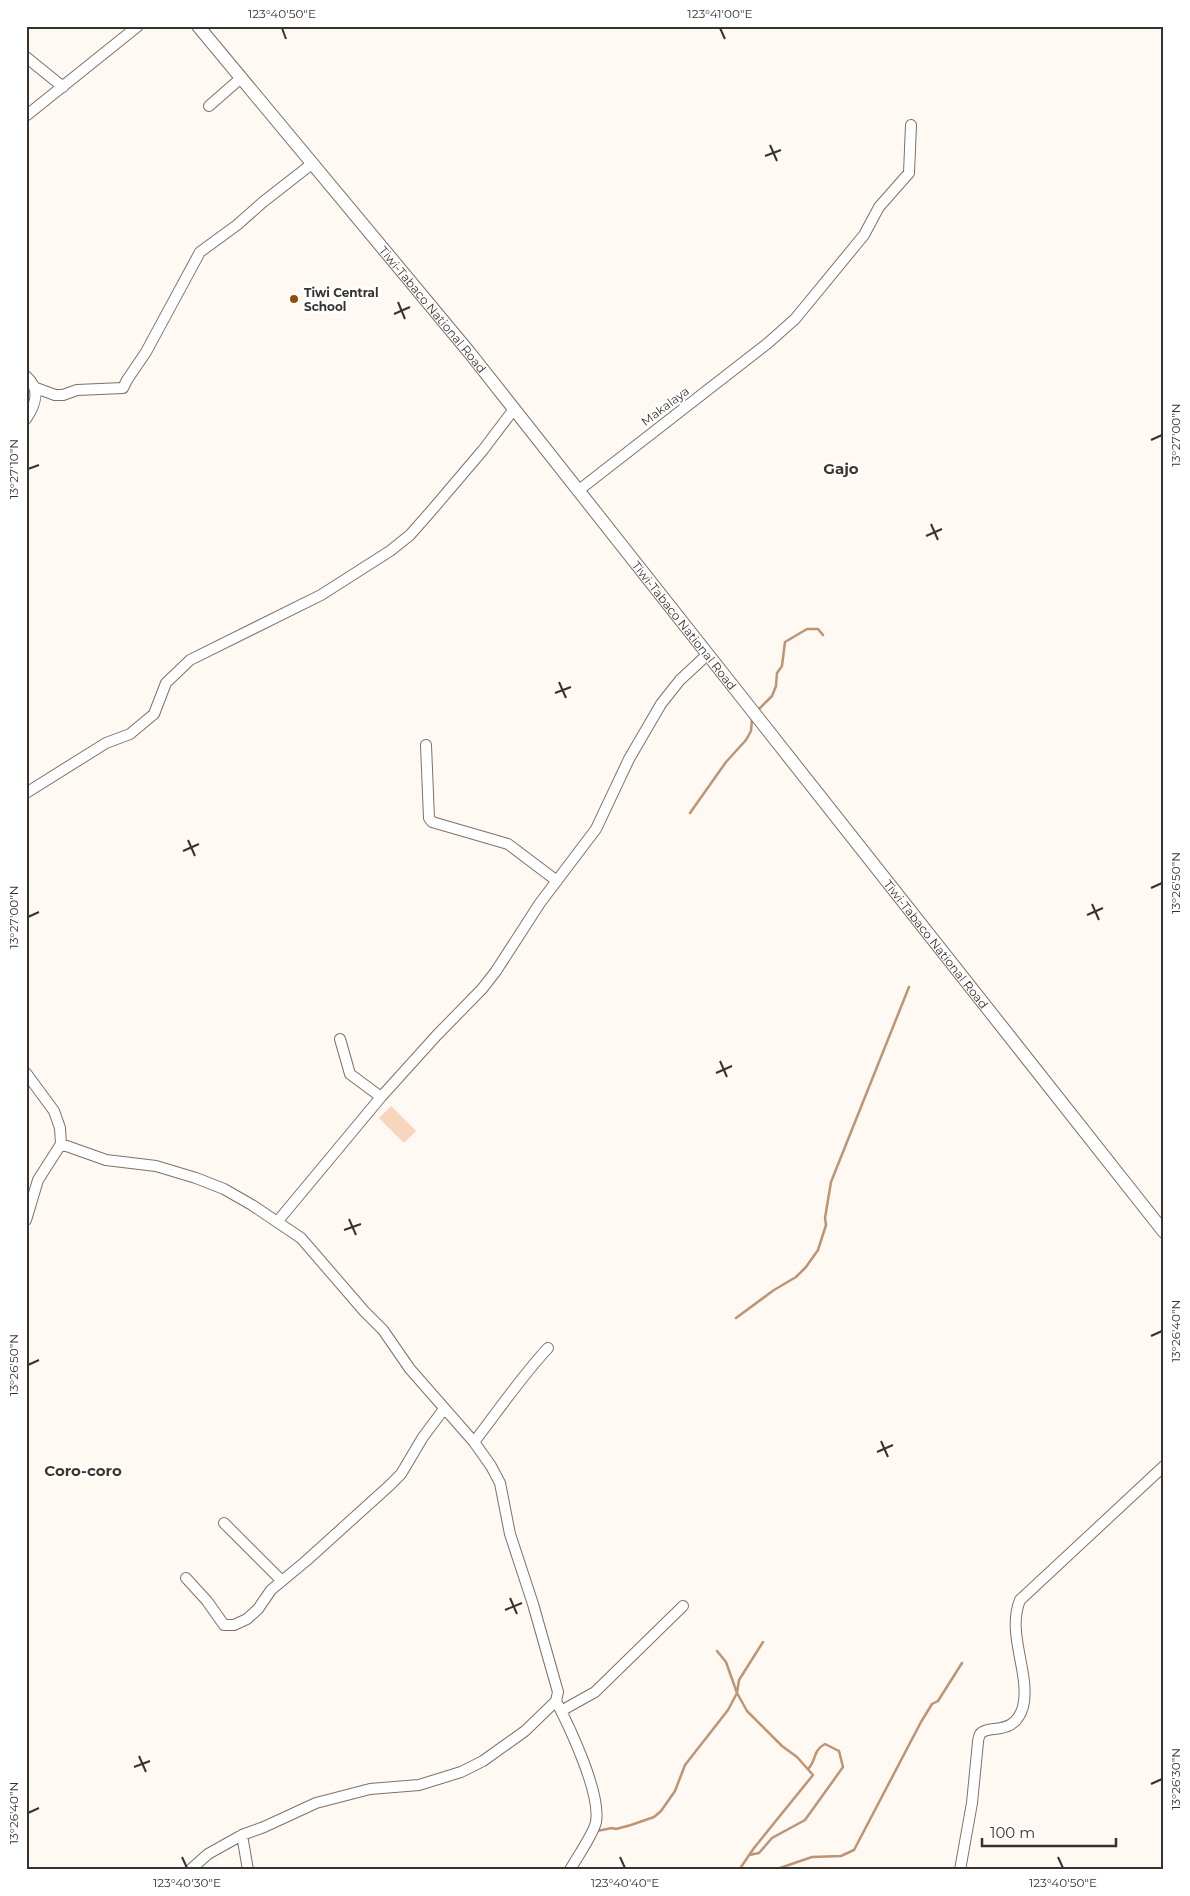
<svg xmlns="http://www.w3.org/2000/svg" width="1190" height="1896" font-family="Montserrat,sans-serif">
<rect width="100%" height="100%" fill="#fff8f3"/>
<!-- green -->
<path fill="#f7d6bd" d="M391,1106L416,1131L404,1143L379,1118Z"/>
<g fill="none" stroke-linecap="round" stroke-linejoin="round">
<!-- stream -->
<path stroke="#bd9575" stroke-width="2.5" d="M757,711L772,696L776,686L777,673L782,666L785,642L807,629H818L823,635
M690,813L726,762L746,740L751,731L752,718
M736,1318L774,1290L796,1277L806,1267L818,1250L826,1225L825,1218L831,1182L909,987
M717,1651L726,1662L737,1693L747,1711L782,1746L797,1757L813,1775L754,1848L739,1870
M597,1831L612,1828L616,1829L631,1825L654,1817L661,1811L675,1791L685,1765L728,1710L737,1693L739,1680L763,1642
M749,1855L759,1853L772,1838L805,1820L843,1767L839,1751L825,1744C812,1751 817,1760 808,1769
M774,1870L812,1857L841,1856L854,1850L921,1722L932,1704L938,1701L962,1663"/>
<!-- minor casing -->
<g stroke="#7b726a" stroke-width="12">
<path id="minor" d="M26,57L63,87
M209,106L241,78
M27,115L138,26
M26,376C41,389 36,404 26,419
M36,388L55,395H63L77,390L123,388L127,380L146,352L200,252L237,225L263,202L313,163
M579,490L768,343L795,319L864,235L879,207L909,173L911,125
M426,745L429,818L432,822L508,844L557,881
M26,793L106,743L130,734L154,714L166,683L190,660L321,595L390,551L410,535L432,510L483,450L514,409
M340,1039L350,1074L381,1097
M26,1073L54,1111L60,1128L61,1144L106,1160L156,1166L196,1178L224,1189L252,1205L301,1238L364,1311L383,1330L410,1369L474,1442L491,1466L500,1483L510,1534L533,1604L558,1692L556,1701L525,1731L483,1761L461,1772L419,1785L370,1789L316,1803L264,1827L242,1835L208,1854L190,1870
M26,1220L38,1180L61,1144
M277,1222L381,1097L437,1035L482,989L496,971L540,903L596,829L629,759L661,704L680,680L707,655
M474,1442C498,1411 521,1377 548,1348
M224,1523L282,1581
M186,1578L207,1601L224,1625H234L247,1619L258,1609L271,1590L306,1561L389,1486L401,1474L423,1437L444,1409
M556,1701C570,1728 601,1793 596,1822C594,1833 576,1859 570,1870
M561,1711L595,1692L683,1606
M242,1835L248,1870
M960,1870L972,1803L978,1742C978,1739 979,1737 980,1734C988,1724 1014,1737 1023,1707C1031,1674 1006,1634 1020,1600L1164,1466"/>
</g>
<!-- major casing -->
<g stroke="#7b726a" stroke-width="14">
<g id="major">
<path id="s1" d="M198,26L469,352L1164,1232"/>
</g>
</g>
<!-- minor -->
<use href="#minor" stroke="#fff" stroke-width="10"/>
<!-- major -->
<use href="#major" stroke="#fff" stroke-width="12"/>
</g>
<!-- ticks -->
<path fill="none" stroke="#36322f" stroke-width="2" d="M282,28L286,39M720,28L725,39M770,145L777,161M765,156L781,150M398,302L405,319M394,314L410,307M1151,440L1162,435M28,469L39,465M931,524L938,540M926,536L942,529M559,682L566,698M555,693L571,687M188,840L195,856M183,851L199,844M1151,888L1162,883M1092,904L1099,920M1087,915L1103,908M28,917L39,912M720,1061L727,1077M716,1073L732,1066M349,1219L356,1235M344,1230L361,1224M1151,1336L1162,1331M28,1365L39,1360M881,1441L888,1457M877,1452L893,1445M510,1598L517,1614M505,1610L522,1603M139,1756L146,1772M134,1767L150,1761M1151,1784L1162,1779M28,1813L39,1808M182,1857L187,1868M620,1857L625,1868M1058,1857L1063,1868"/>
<!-- markers -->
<circle fill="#8c4f10" stroke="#fff" stroke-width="2" cx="294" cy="299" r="5"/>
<g text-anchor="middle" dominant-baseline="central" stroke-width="5" stroke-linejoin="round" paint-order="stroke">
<!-- poi labels -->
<g font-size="12" font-weight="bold" fill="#36322f" stroke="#fff" text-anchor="start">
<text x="304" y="292">Tiwi Central<tspan x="304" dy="14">School</tspan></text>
</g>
<!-- street labels -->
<g font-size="12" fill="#36322f" stroke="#fff">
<text stroke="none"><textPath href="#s1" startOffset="368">Tiwi-Tabaco National Road</textPath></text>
<text transform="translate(665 406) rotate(-37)">Makalaya</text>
<text stroke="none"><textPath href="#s1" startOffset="772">Tiwi-Tabaco National Road</textPath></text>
<text stroke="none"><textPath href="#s1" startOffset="1178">Tiwi-Tabaco National Road</textPath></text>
</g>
<!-- quarter labels -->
<g font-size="15" font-weight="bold" fill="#3d352e" stroke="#fff">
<text x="841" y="468">Gajo</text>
<text x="83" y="1470">Coro-coro</text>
</g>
</g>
<!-- border -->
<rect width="1190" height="1896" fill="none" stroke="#ffffff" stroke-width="55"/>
<!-- scale -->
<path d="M982 1838v8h134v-8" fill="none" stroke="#36322f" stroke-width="2.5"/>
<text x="990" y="1838" font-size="15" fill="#36322f" stroke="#ffffff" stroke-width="4" paint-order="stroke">100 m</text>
<rect x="28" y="28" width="1134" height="1840" fill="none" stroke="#36322f" stroke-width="2"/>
<g font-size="12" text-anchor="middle" fill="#36322f">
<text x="282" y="18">123°40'50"E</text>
<text x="720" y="18">123°41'00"E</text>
<text transform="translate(1176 435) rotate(-90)" y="4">13°27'00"N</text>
<text transform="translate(14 469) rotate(-90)" y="4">13°27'10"N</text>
<text transform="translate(1176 883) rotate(-90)" y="4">13°26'50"N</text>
<text transform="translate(14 917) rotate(-90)" y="4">13°27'00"N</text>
<text transform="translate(1176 1331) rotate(-90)" y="4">13°26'40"N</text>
<text transform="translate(14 1365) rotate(-90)" y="4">13°26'50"N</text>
<text transform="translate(1176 1779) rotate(-90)" y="4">13°26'30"N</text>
<text transform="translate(14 1813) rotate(-90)" y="4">13°26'40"N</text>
<text x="187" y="1887">123°40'30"E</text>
<text x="625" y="1887">123°40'40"E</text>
<text x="1063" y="1887">123°40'50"E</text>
</g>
</svg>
